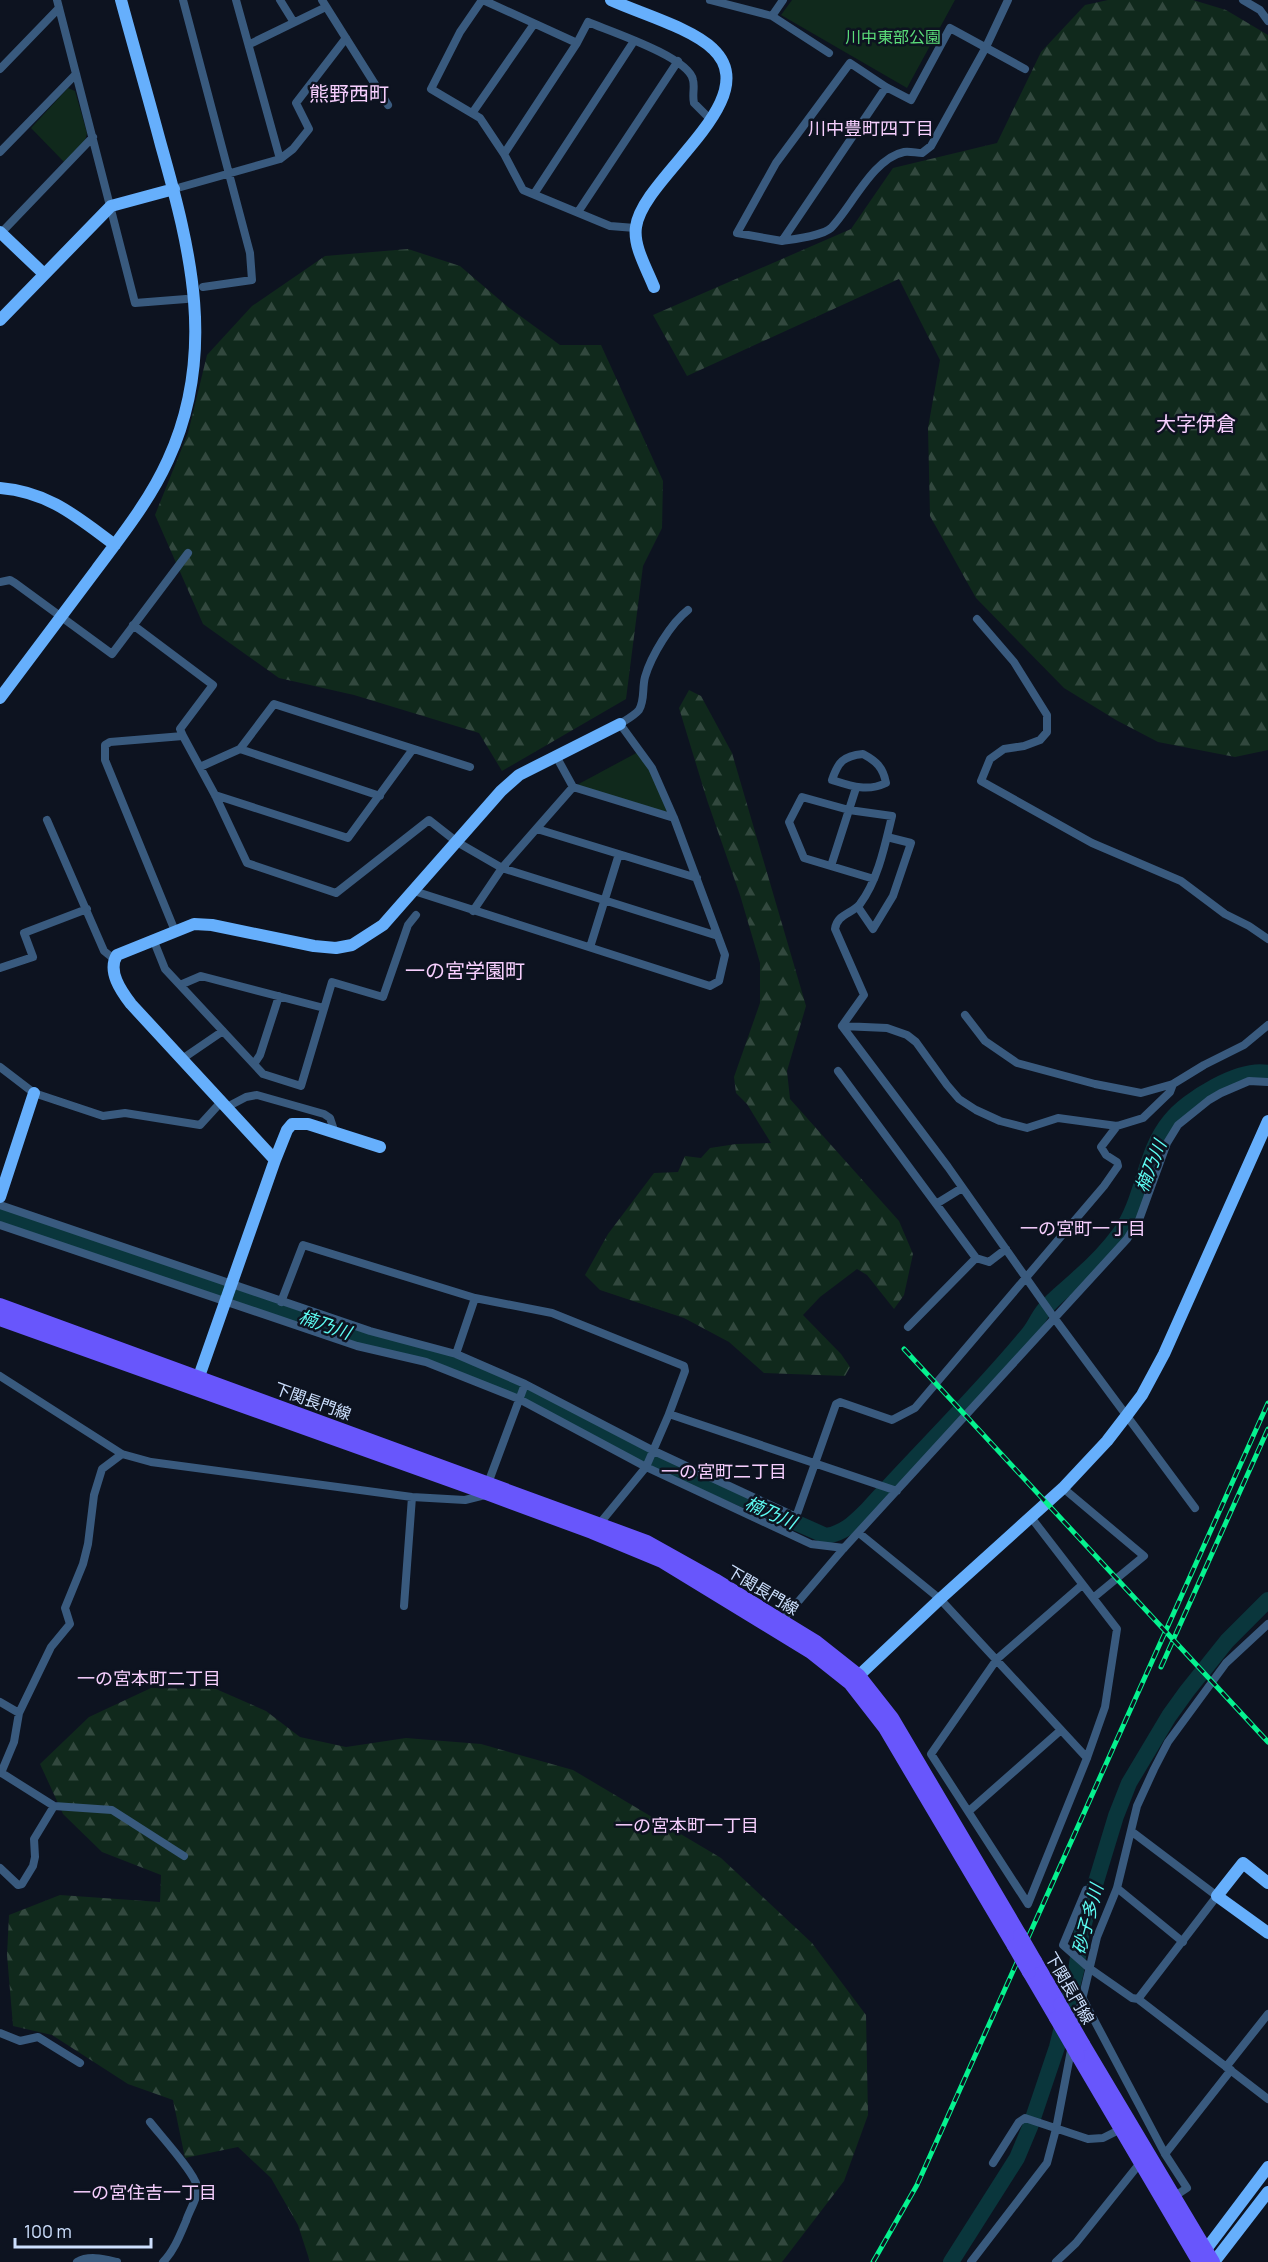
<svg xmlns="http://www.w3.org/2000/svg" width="1268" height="2262" font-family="Manrope,'Noto Sans JP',sans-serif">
<defs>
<pattern id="forest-firs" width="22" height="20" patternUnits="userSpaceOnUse" patternTransform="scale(1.5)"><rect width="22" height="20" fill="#10291c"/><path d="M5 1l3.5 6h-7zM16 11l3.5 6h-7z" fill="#32483e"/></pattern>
</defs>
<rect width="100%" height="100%" fill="#0d1320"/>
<!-- forest -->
<path fill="url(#forest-firs)" d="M1108,0H1193L1226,10L1268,35V750L1235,757L1158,742L1116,720L1064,688L976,598L930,516L928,428L940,360L899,279L687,376L653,315L851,229L893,168L997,143L1041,52L1085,5Z
M408,249L460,266L508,307L560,345H601L663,481L662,528L643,566L626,699L502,771L479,733L354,695L279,678L203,624L155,515L188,433L207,355L252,306L325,256Z
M689,690L701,696L732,753L806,1006L787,1071L790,1099L899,1221L913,1254L904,1295L894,1309L867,1275L857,1269L820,1297L803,1315L841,1354L850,1367L845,1376L764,1373L729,1342L684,1318L600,1290L585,1275L608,1234L654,1173L678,1172L685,1156L701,1158L710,1148L736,1144L771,1143L747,1104L736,1093L734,1077L760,1003V963L740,895L707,800L679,708Z
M151,1688L216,1689L266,1711L300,1737L346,1747L406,1738L481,1744L573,1770L721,1858L812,1943L866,2015L868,2115L844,2181L782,2262H310L298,2225L271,2178L238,2147L185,2158L173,2100L128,2084L52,2035L13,2026L7,1955L9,1915L60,1895L160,1902L161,1875L102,1852L63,1814L40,1764L89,1717Z"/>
<!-- park -->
<path fill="#10291c" d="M792,0H955L907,88L781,15Z
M68,88L75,91L87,133L85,141L64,162L31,128Z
M640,751L674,818L573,787Z"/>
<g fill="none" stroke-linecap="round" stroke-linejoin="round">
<!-- river -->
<path stroke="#0a363c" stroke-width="16" d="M0,1214L381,1343L413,1349L466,1366L657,1461L826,1536C844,1533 854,1523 866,1511C920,1451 978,1395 1029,1333C1035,1326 1038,1317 1044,1310C1054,1297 1068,1288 1080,1276C1095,1263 1109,1248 1120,1233C1144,1199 1144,1152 1170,1121C1187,1099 1240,1067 1268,1073
M951,2262L1017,2158L1030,2127L1057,2047L1076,1971L1081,1936L1088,1908L1116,1816L1129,1783L1169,1716L1187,1691L1227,1641L1268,1600"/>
<!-- street -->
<path stroke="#395a7e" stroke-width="8" d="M57,0L135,303L186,299
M183,0L250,253L252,280L203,287
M236,0L280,159
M280,0L293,21
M322,0L388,105
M482,0L460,32L431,89L480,118L504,154
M483,0L577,43
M710,0L772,16L783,0
M1243,0L1260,10L1268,21
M772,16L829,53
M250,44L326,7
M0,69L59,8
M886,87L782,241L737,233L776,163L850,63L886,87L911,100L950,28L1025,69
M473,112L534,24
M0,152L76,74
M174,189L280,159L293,149L309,129L296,103L346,38
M534,194L634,41
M578,212L678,61
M635,228L610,226L523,190L504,154L577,43L588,22C609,31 689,57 693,80C695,87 692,95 694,103L711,120
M0,234L93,137
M782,241C794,239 822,236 831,228C851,208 873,158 904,152C909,151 917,153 922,153L931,146L986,47L1008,0
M0,582L10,580L15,583L112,654L188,553
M977,619L1014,662L1047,715V732L1040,740L1024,746L1004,749L990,759L981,781L1092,843L1181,881L1225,914L1249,926L1268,939
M133,625L213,685L180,729L183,736
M240,749L274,704L470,767
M863,754C876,761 883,767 886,783C867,792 851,786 832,780C838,762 843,756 863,754Z
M556,756L573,787L674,818
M200,767L240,749L380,796
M215,795L348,838L413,749
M47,820L104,951L114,959
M537,829L697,878
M831,866L856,788
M414,891L710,986L719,981L725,955L674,818L652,768L620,724C626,720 635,715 639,710C645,700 642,688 645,677C651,656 671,623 688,610
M858,907L873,929L893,896L911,843L887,837
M473,911L502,868L573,787
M175,931L105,760V745L110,742L183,736L215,795L247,863L336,893L429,820L457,842L502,868L718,936
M153,939L165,969L263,1074L301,1086L332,982L383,997L408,925L416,915
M591,944L619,854
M0,968L33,957L24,933L87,909
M180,985L201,976L324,1008
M965,1015L985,1041L1017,1063L1095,1084L1141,1093L1173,1084L1204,1065L1244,1045L1268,1025
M842,1026L948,1167L1055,1319L1195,1508
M842,1026L864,995L835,929C837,914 852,914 860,904C878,880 885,845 892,816L849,810L802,797L789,822L804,858L874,879
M842,1026L887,1028L907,1035L916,1042L947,1085L959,1099L976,1110L1000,1121L1027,1128L1058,1118L1117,1126L1143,1118L1170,1092L1173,1084
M182,1059L223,1031
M254,1064L260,1055L279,996
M0,1067L34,1093L103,1116L125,1113L200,1125L221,1102
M838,1071L976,1258L989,1262L1006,1249
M227,1107L246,1097L257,1095L324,1114L330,1118L335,1133
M936,1204L962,1188
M0,1205L370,1331L456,1354L525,1384L654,1451L796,1517L836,1404L840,1402L892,1420L915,1408L1104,1186L1118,1166L1117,1162L1106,1155L1101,1147L1117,1126
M0,1225L357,1346L426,1362L519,1399L646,1467L811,1544L844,1548
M281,1302L303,1245L475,1298L552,1313L684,1366L685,1371L669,1414
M908,1327L976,1258
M456,1354L475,1298
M0,1376L122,1454L151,1462L412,1497L465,1500L489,1494
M487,1486L525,1384
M1063,1488L1144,1556L1093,1598
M1030,1516L1117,1629L1105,1707L1087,1758L1028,1904L931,1754L997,1659L1082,1585
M596,1528L646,1467L669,1414L897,1491
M859,1533L940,1599L1087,1758
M404,1606L412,1497
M780,1623L844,1548L1127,1239L1139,1220L1167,1143L1178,1125L1209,1100L1221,1093L1249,1081L1268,1082
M0,1702L19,1713
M0,1772L54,1806L112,1810L184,1856
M1,1773L14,1742L19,1713L51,1647L70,1624L65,1608L83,1564L88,1544L94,1495L102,1469L122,1454
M969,1811L1061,1730
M1131,1831L1217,1896L1138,1999
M0,1868L18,1885L22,1884L33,1866L35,1857L34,1839L54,1806
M1117,1888L1183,1942
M1086,1890L1063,1945L1089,1968L1132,1998L1138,1999L1268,2099
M1082,1997L1165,2154L1187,2188L1175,2196
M1075,2029L1097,1937L1117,1888L1137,1806L1154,1769L1168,1742L1226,1663L1268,1624
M0,2033L20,2041L38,2037L80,2063
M1226,2067L1268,2014
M150,2122C160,2135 194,2172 197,2186C199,2196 189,2211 186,2221C180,2235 174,2251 163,2262
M1165,2154L1231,2070
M993,2163L1019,2122L1025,2118L1088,2139L1103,2138L1121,2129
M77,2262C89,2255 104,2259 117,2262
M971,2262L1047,2163L1056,2129L1072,2045
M1056,2262L1076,2243L1140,2163"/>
<!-- secondary -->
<path stroke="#66affc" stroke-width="12" d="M611,0C639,13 692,28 713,49C767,100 642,177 636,227C633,246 647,269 654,287
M0,232L44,274
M0,320L111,206L174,189
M0,488C49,492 77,517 115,545
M0,698C32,655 64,613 96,570C122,535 150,500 168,460C217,354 191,251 161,145C148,96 134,48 121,0
M275,1160L287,1130L292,1124H308L380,1147
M0,1197L34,1093
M196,1385L275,1160L131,1004C121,991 107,971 117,955L194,924L212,925L314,946L336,948L352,945L383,925L501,791L519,775L620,724
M852,1682L940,1599L1063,1488L1107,1441L1127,1415L1142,1395L1164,1354L1268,1121
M1268,1883L1243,1863L1217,1896L1268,1933
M1201,2256L1268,2167
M1214,2262L1268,2192"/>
<!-- primary -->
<path stroke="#6856fc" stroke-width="14" d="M0,1305L647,1542L715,1580L816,1642L859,1676L892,1718L1020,1935
M0,1319L489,1494L592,1532L662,1561L811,1652L850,1683L885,1728L1014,1946
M1035,1961L1060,2004
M1029,1972L1056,2018
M1083,2044L1213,2262
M1078,2056L1199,2262"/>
<!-- rail casing -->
<g stroke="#05f28f" stroke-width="5">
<path id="rail" d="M904,1349L1268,1742
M1161,1667L1268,1429
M873,2262L917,2185L1268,1403"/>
</g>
<!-- rail -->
<use href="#rail" stroke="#0d1320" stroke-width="3" stroke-dasharray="9" stroke-linecap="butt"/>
<!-- primary-bridge -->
<path stroke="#6856fc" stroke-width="14" d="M1020,1935L1035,1961
M1014,1946L1029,1972
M1060,2004L1083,2044
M1056,2018L1078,2056"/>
</g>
<g text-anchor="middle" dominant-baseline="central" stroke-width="5" stroke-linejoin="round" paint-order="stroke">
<!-- park labels -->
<g font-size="16" fill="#5bdc79" stroke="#0d1320">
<text x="893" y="37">川中東部公園</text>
</g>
<!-- street labels -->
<g font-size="16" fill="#cde0fe" stroke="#0d1320">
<text transform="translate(313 1401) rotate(20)">下関長門線</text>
<text transform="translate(763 1590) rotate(31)">下関長門線</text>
<text transform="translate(1070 1988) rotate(60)">下関長門線</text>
</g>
<!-- neighbourhood labels -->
<g font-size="18" fill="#f7cffe" stroke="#0d1320">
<text x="871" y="128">川中豊町四丁目</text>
<text x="1083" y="1228">一の宮町一丁目</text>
<text x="724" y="1471">一の宮町二丁目</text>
<text x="149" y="1678">一の宮本町二丁目</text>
<text x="687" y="1825">一の宮本町一丁目</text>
<text x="145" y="2192">一の宮住吉一丁目</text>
</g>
<!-- water labels -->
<g font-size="18" font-style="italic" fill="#5dfcf3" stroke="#0d1320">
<text transform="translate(1150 1166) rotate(-68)">楠乃川</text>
<text transform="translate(325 1324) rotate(19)">楠乃川</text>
<text transform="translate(771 1512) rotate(24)">楠乃川</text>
<text transform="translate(1087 1919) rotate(-75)">砂子多川</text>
</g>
<!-- quarter labels -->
<g font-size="20" fill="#f7cffe" stroke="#0d1320">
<text x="349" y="93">熊野西町</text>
<text x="1196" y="423">大字伊倉</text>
<text x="465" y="970">一の宮学園町</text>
</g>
</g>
<!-- scale -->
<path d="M15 2238v9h136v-9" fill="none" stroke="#cde0fe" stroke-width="3"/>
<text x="24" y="2238" font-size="18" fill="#cde0fe" stroke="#0d1320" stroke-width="4.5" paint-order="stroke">100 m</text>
</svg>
